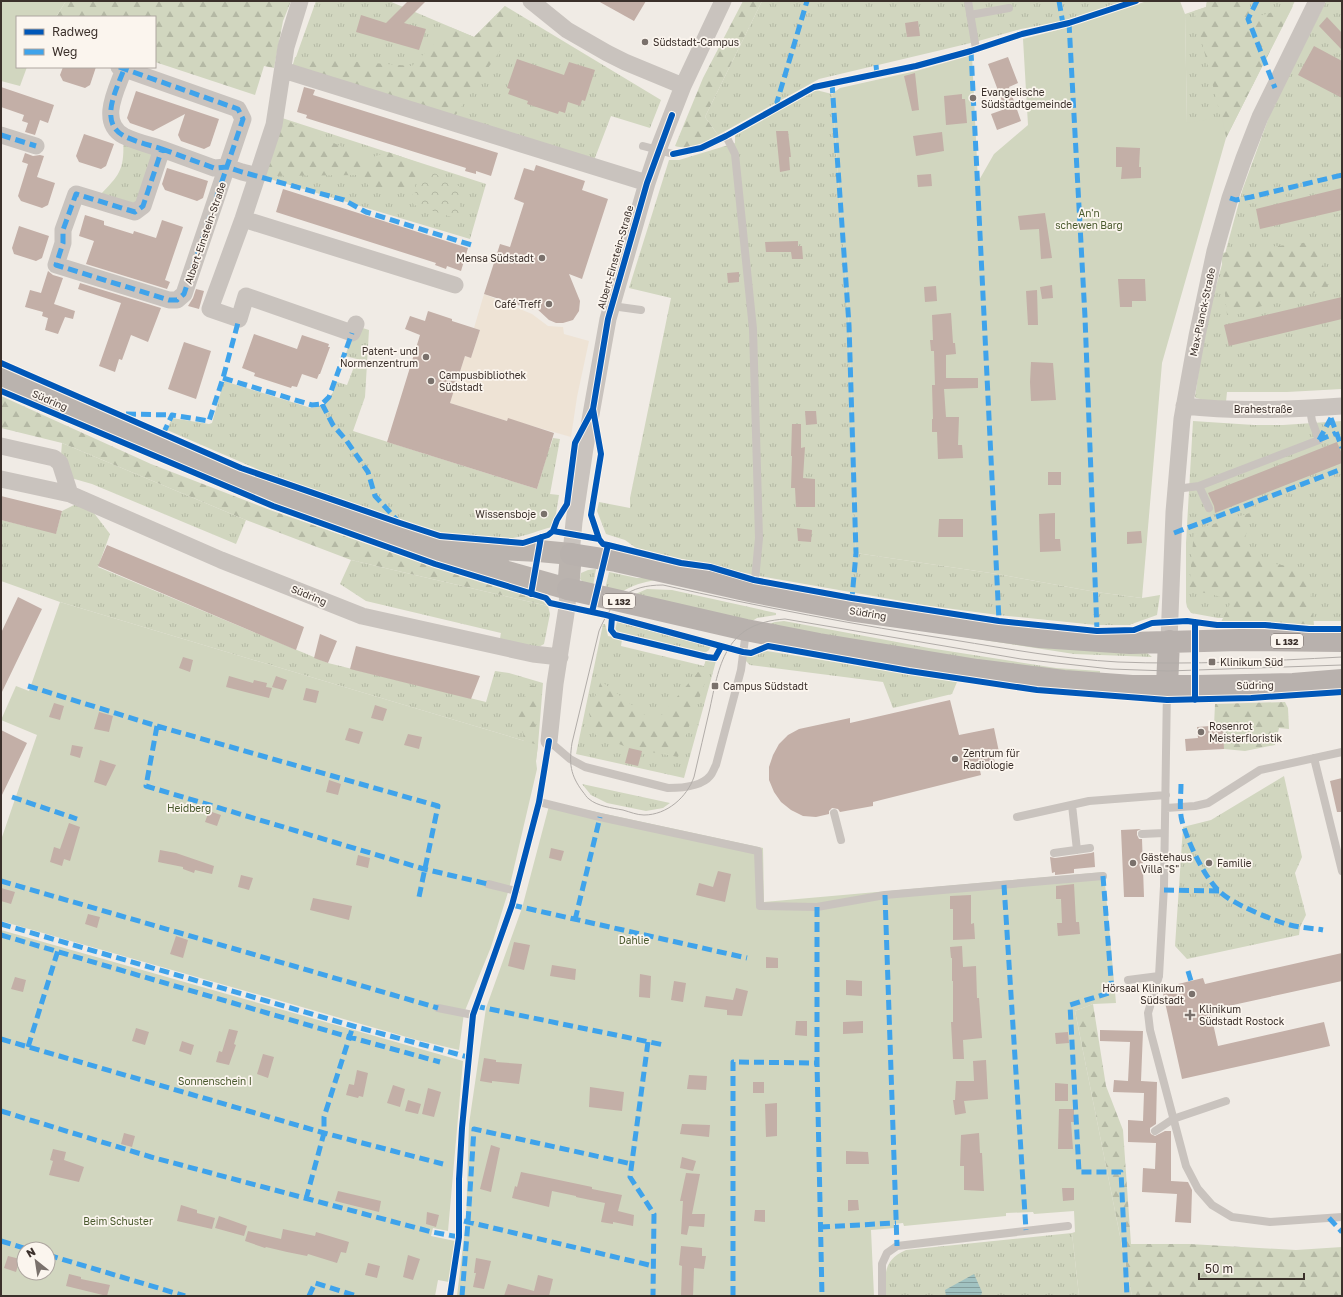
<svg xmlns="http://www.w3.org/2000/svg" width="1343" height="1297" font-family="'Golos Text',sans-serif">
<defs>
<pattern id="grass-tufts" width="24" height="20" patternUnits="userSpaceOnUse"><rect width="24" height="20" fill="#d1d6bf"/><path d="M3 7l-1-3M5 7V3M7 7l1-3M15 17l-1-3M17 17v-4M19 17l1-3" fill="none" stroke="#b4b8a4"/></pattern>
<pattern id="forest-firs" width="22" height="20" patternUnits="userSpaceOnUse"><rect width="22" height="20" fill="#d1d6bf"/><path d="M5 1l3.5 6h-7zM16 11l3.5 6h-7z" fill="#b4b8a4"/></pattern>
<pattern id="park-crowns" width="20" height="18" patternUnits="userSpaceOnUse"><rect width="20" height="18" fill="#d1d6bf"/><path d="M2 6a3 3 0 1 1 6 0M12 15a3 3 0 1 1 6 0" fill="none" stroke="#b4b8a4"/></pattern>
<pattern id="water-rules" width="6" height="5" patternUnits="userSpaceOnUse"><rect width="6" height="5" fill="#a1c2c1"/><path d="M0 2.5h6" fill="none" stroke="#849e9d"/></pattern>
</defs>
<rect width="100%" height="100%" fill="#f0ebe5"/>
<!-- grass -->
<path fill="url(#grass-tufts)" d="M316,1H389L474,37L505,6L661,100L650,128L611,116L593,163L292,68Z
M762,1H1125L1063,21L1021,29L975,42L819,79L718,135L705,117Z
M1207,1H1295L1226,138L1221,118L1187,124L1185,14L1206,7Z
M1326,1H1342V389L1287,392H1227L1226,402H1212L1196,398L1195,397L1205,327L1242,191L1270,114Z
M816,90L832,94L849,325L856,553L997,574L1096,592L1142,598L1160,595L1157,615L1129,625H1096L998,615L930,606L759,576L681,559L636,548L625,540L606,534L597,511L599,502L630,508V498L671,298L629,288L669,160H679L735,143V135Z
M282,118L486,184L470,239L260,176Z
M123,135L162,149L143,206L96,199C120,174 125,172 123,135Z
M356,326L369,330L365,397L353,431L537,489L547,455L545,447L550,448L553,438L560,439L550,494L559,495L555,520L552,527C539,530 526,536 513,538C491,543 453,536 431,531L280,479L167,430L172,418L209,424L212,423L224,381L311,408C330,405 330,398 337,382L347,385L357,359L345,356Z
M1193,421L1254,425H1283L1342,421V621H1311L1266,618H1218L1191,613L1187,607L1186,602V543Z
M62,443L246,520L236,544L92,484L71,478L61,455Z
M84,500L110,534L98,567L328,663L486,702L495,671L509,673L543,683L538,745L60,602L1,581V520L56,533L62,511Z
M351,560L548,606L550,614L544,644L535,649L499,644L501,633L366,601L340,584Z
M596,569L593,586L583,582L580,579L581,573L588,570Z
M609,572L637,578H653L657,580C643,582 632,585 620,593L605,589Z
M647,589L672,590L776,613V615L757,618L749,623L631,596Z
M784,621L929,648L1056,668L1100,671V674L1063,673L763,626L775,622Z
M617,622L710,646C710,651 707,652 702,653L618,633L615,630Z
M603,624H605L608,636L622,639L621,646L704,666L706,659L716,661L684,778L576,754Z
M912,629L1146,652L1152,657L1074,654Z
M767,651L957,682L952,694L893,708L883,682L750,665L745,660L746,656H752Z
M1284,776L1302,857L1295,873L1306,915L1300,927L1299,935L1187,959L1175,946L1183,827L1211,820Z
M582,784L670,803L663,808L646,811L607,803L591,795Z
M1072,1233L1079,1296H885C885,1274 883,1260 906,1250Z"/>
<!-- forest -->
<path fill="url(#forest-firs)" d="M66,1H291L283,21L274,68L264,66L255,95L155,62V17H56Z
M743,1H762L705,117L718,135C704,142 691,151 675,146L703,78Z
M1207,1H1250L1249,19L1293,6L1226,138L1194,11L1206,7Z
M505,6L506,42L453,119L292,68L295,57L412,66L450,27L474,37Z
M282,118L367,159L388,152L419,163L415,187L370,189L363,175L260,176Z
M1318,241L1328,289L1227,315L1221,253Z
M1,396L151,464L270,510L436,568L533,597L544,602L548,606L351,560L246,520L62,443L1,428Z
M1253,512L1244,541L1268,563L1308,569L1314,625L1268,622H1221L1230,604C1222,594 1201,592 1189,591L1194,530Z
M698,672L707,677L678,757L629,748L594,734L589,713L601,681L655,723Z
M527,684L540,688L534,734L538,745L536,761L523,757L524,735L515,719L524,700Z
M1285,702L1288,708L1289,729L1279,728L1275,745L1245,751L1224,749L1223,726H1214L1215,704Z
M1093,1004L1106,1086L1123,1130L1131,1244H1190L1296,1250L1342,1247V1296H1132L1075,1011Z"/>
<!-- park -->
<path fill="url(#park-crowns)" d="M430,169L440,177L459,186L461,220L414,205L409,198L421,187V173Z"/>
<!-- garden -->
<path fill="#d1d6bf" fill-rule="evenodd" d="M1,1H66L56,17H17V67H27L20,86L1,81Z
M1147,1H1180L1185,14L1187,123L1222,117L1226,138L1162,363L1142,598L1096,592L997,574L856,553L849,325L832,94L840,88L916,71L972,55L978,182L994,154L1028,125L1023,39L1069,27Z
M60,602L538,745L536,761L537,769L509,889L491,947L464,1013L459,1050L417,1040L1,921V840L37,735L1,720L16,686L29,691Z
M550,802L763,848L764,902L1104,872L1116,1003L1093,1004L1075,1011L1132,1296H1079L1072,1233L1075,1232L1074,1211L1034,1214L1033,1212L1006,1213V1216L904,1226L903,1223L894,1224V1228L871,1230L874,1296H457L466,1221L469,1124L486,1008L522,908Z
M1,930L463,1061L448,1231L433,1228L431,1236L455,1241L449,1282L438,1280L435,1296H1ZM24,1249H48V1273H24Z"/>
<!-- plaza -->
<path fill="#eee3d5" d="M484,294L532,314L548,326L563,327L564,334L589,341L577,397L571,437L508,419L507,421L450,403L465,356L471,358L480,330L474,328Z"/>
<!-- water -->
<path fill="url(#water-rules)" d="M974,1274L982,1292L981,1296H946L945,1290Z"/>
<!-- building -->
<path fill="#c3afa7" d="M408,1H426L404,23L426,29L419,50L356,32L361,15L386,23Z
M598,1H646L634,21Z
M1327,17L1342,33V50L1319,26Z
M918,21L920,36L907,37L905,23Z
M1314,46L1342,61V98L1298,75Z
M1008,57L1018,83L1009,87L1021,121L997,130L991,114L1005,109L988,64Z
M517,59L564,75L569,62L595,70L585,101L582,100L580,106L568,102L565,113L559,111L558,114L527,104L528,101L508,94L510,89L507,88Z
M63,67H96L90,85L85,88L63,81L60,75Z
M915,73L919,110L912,111L904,76Z
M1,87L54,105L48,123L40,120L35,135L25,132L28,123L22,121L24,115L1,107Z
M304,87L315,90L313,95L498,153L491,176L476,171V174L465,171L466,168L306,118L307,115L297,112Z
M136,91L219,119L210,146L204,149L181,141L178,135L185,114L153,131L130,123L127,118Z
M962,94V99H965L967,123L946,125L944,96Z
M776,131H788L791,157H789L790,170L780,172Z
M942,132L944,151L916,156L913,136Z
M84,134L114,144L106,166L101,169L79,162L76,156Z
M1116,147L1140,148L1139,167H1141V178L1121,179L1122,167H1116Z
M25,153L33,156L40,155L44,156L37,177L55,183L48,205L42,208L21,201L18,196L28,164L22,162Z
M536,165L585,181L582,190L608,199L582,279L569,274L580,301L579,311L573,320L563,323H556L549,320L535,307L533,310L484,294L500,244L510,247L524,203L514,199L524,168L534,171Z
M167,168L208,181L203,198L197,201L165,190L162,184Z
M931,174L932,186L918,187L917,175Z
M1342,188V210L1260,229L1256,209Z
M283,189L468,248L461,271L447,266L446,269L435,265L436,263L276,212Z
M1045,213L1052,258L1041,259L1039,229L1020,230L1018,216Z
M85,215L104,221V225L133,234L134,231L156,238L162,220L183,227L165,280L170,282L167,289L86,264L94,241L79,236Z
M19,226L49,236L42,258L36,261L14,254L12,248Z
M798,241V246H802L803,259H792L791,252H766L765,242Z
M48,271L53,275L63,278L54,304L75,311L73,319L65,317L58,334L45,330L48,318L42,316L43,312L25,307L30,290L41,293Z
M739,272V282L728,283L727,273Z
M1118,279H1145L1146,301H1132V307H1120Z
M80,283L161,308L148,342L131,335L122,360L119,359L115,372L99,366L121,303L78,289Z
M1052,285L1053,298L1042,299L1040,287Z
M936,286L937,301L925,302L924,287Z
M196,289L204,291L199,309L188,306L193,298Z
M1037,290L1038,325H1028L1026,291Z
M1342,297V319L1229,346L1224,325Z
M428,311L452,319V321L480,330L471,358L465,356L450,403L507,421L508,418L554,433L537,489L387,442L420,335L405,329L410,316L425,321Z
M951,313L953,343H955L956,354L946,355V378H978V388L944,389L946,417H959L958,445H962L963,458L938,459L937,432H932V419H933L932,385H935L934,351H931L930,340H933L932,315Z
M254,334L297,349L302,335L329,344L328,347H330L320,374H319L317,379L302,374L297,387L292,386L291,388L254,376L255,373L242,368Z
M184,342L211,351L196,399L168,389Z
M1031,362L1053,363L1056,400L1031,401L1030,382Z
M805,411H816L817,424L806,425Z
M792,424H801V448L805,447L803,478L815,479V507H796L795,488H791L792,456H791Z
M1337,442L1342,454V463L1215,513L1214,506L1208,493Z
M1048,472H1061V485H1048Z
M1,496L62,511L56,534L1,520Z
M1055,513V539H1060L1061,551L1040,552L1039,514Z
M939,519H963V537H938Z
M797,528L812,530L811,542L798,541Z
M1141,531L1142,543L1127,544V532Z
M107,545L304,627L296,650L98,566Z
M18,597L42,609L1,694V633Z
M320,634L337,641L328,663L314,658Z
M356,646L391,655L480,676L471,699L350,669Z
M183,657L193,660L190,672L179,668Z
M229,676L253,683L254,680L267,683L266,687L272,688L269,698L226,687Z
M276,676L287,680L283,690L272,687Z
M306,688L319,691L316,703L303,700Z
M950,700L959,735L994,728L999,752L992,753L995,762L979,766L981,775L873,802V806L840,812L838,809L832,808L829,811V814L816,817L803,816L791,810L781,802L774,792L769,780V767L773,755L779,744L788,735L799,729L850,718V723Z
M54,703L64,706L60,720L49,717Z
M375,705L387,709L383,721L371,718Z
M99,712L113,716L109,732L94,729Z
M1223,725L1224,749L1186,751L1185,739L1198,738L1197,727Z
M349,728L363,732L359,744L345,740Z
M1,730L27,743L1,797Z
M408,734L422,737L419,749L404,745Z
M72,745L83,747L80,758L70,755Z
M629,748L642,751L638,766L625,763Z
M100,760L116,765L106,786L94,782Z
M1342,778V812H1337L1330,781Z
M329,780L341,784L338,795L326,792Z
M209,811L221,815L217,826L205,822Z
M69,823L80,827L70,861L64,859L62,866L50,862L54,847L60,849Z
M1141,829L1137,831V835L1139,839H1142L1144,897H1124L1121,830Z
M551,848L564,851L561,861L549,858Z
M160,850L176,853L214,866L212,874L195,870L194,873L183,869V867L158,862Z
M1094,852L1095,867L1074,869V873L1055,875V872L1052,873L1050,857L1055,858L1091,853Z
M358,855L370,858L368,868L356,865Z
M718,871L731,874L725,902L696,895L699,883L713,887Z
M241,875L253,878L249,890L238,887Z
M1074,884L1076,922H1079L1080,934L1058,936L1057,923H1062L1061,899H1056V886Z
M1,888L15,892L11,904L1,901Z
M971,895V924L974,923L975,939L953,940V909H950V896Z
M313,898L352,906L349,920L310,910Z
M88,914L100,917L97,928L85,924Z
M176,936L188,940L183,958L170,954Z
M514,942L530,945L524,970L508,966Z
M962,946L963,967L976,966L977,998H979L982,1038L963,1040L964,1059H953L951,1022H953V981H952V958H951L950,947Z
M1342,953V981L1210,1010L1218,1046L1324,1022L1330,1046L1182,1079L1163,993L1179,990L1178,984L1203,978L1205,984Z
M766,957L778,958V968H766Z
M552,965L576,969L575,980L550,976Z
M640,974L651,976L650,998L639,997Z
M15,977L26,980L23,992L11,989Z
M846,980L862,981V996L846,995Z
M674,981L686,983L683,1002L671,1000Z
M736,988L748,991L742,1016L727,1015V1010L704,1007L706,996L733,1000Z
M796,1021H807V1036L795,1035Z
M863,1021V1033L843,1034V1022Z
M136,1028L149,1032L145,1045L132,1041Z
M229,1029L238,1031L234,1044L236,1045L229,1065L216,1062L219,1051L222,1052Z
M1100,1030L1143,1031L1141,1081L1157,1082L1156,1124L1150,1128V1132L1151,1134L1155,1136L1165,1131H1171V1181L1188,1182L1192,1190L1191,1223L1175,1222L1177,1194L1142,1192L1143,1168L1155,1169L1156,1143L1128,1142V1120L1143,1121L1144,1093L1113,1092L1114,1080L1128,1081L1130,1042L1100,1041Z
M1068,1032L1069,1043L1056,1044L1055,1033Z
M182,1041L194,1045L191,1055L179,1051Z
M263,1054L274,1057L268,1078L257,1074Z
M484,1058L496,1060V1062L522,1064L519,1084L492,1081V1083L480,1081Z
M986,1060L988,1099L964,1101L966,1113L955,1115L953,1100H955L956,1081H974L973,1061Z
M357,1070L368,1073L363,1097L359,1096L358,1098L346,1095L349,1084L354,1085Z
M689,1075L707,1076L706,1090L687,1089Z
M753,1082H764V1093H753Z
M1055,1083L1068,1084V1101H1055Z
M393,1085L405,1089L400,1107L387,1103Z
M590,1087L624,1092L622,1111L589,1107Z
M428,1088L441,1092L434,1117L422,1114Z
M408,1100L421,1104L418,1114L405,1111Z
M777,1103V1136L766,1137L765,1104Z
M1059,1109H1074V1122H1071L1073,1149H1058Z
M682,1124L710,1125L709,1137L680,1134Z
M124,1133L135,1136L132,1147L121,1144Z
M979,1133L980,1153H982L984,1191L964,1190V1166H960L961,1135Z
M491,1145L500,1148L491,1192L480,1189Z
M53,1149L66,1152L64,1160L84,1167L79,1182L49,1175L53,1161L50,1160Z
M846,1151L868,1152L869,1164H846Z
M682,1157L696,1161L693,1171L680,1168Z
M521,1172L592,1187V1189L622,1195L618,1211L634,1215L633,1226L613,1222V1224L601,1222L605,1203L576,1197V1196L552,1191L549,1207L512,1198L515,1186L517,1187Z
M686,1173L700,1174L692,1214H705L704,1227L689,1226L687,1235L681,1234L683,1201H680Z
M1062,1188H1074V1200L1063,1201Z
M338,1191L381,1201L379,1212L335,1201Z
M848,1200H858L859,1210L848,1211Z
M181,1205L197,1210V1213L215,1218L212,1229L177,1221Z
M755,1210H765V1222L754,1221Z
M427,1212L439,1215L436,1227L426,1224Z
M219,1216L247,1226L244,1236L215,1228Z
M283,1229L315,1236L316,1232L349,1242L346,1253L341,1252L337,1263L308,1254L307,1256L287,1252L266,1247L265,1248L245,1241L248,1231L281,1239Z
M681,1246L702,1248V1256H706L704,1269L694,1268L693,1296H681L682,1266L679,1265Z
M408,1255L420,1259L413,1280L403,1277Z
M8,1256L20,1259L16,1272L4,1268Z
M476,1258L491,1261L484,1289L473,1287L476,1273H474Z
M368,1263L380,1266L377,1278L365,1275Z
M69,1274L81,1277V1279L110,1285L107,1296L66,1286Z
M538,1275L553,1279L549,1296H504L508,1284L534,1291Z"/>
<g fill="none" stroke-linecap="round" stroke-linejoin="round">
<!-- service -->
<path stroke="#c9c3be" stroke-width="8" d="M968,1L976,49
M970,15L1009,8
M726,136L735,154L753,329L759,538L754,590
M643,146L673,154
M612,306L641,310
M1199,486L1209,508
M1176,489L1199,486L1319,440L1312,421L1310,409
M1167,687L1164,886L1159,976L1148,1013L1150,1030L1186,1166L1198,1189L1212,1205L1232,1217L1270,1222L1342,1217
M549,741L570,759L585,767L668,788C681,788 701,787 710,776C713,773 714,768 716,765L741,670L746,631
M1314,758L1342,871
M539,802L600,817L758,851L760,906L817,907L885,895L1103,876
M1072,805L1077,850
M1166,808L1195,806L1208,803L1260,770L1342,752
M834,813L841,840
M1017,817L1089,801L1166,795
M1142,834L1164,833
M1054,853L1090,848
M488,884L516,891
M1128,980L1159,976
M438,1008L473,1015
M1155,1131L1173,1119L1226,1101
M882,1296V1264L887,1253L897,1246L1068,1226"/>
<!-- minor -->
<path stroke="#c9c3be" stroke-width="17" d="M300,1L286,47L274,125L243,219L210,309L239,319L246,296L352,333L356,324
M531,1L567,30L607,53L625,62L683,86
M119,67L238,109L243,119L184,294L177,300H169L56,265L63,243V230L76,194L135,212L143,206L162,149C150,145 136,142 124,136C98,122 117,89 124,69
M283,70L647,183
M1,135L36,146
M162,149L214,168L227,167L242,172L258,176
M243,219L455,285
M1184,406C1237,412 1289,410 1342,406
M1,446L54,458L60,463L70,494
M1,479L70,494L221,560L362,616L533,654L560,657
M571,554L574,522L585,448L608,319L647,183L658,150L683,86L723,1
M1169,641L1174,512L1182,419L1197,336L1215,251L1230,198L1244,158L1260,117L1317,1
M549,741L555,684L567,607L568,589"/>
<!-- secondary -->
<path stroke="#bab3ae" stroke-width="22" d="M1,377L121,431L217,470L321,510L413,542L444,554L568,589L571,554L539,551L475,548L413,542"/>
<!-- primary -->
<path stroke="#b8b1ad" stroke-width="22" d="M571,554L616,561L754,592L849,610L1040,637L1130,643L1240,640L1342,641
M568,589L746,630L819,644L977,670L1064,681L1132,686H1195L1293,684L1342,680
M1167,686L1169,641"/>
<!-- tram -->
<path stroke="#b1aca8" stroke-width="1" d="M1342,657C1268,661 1192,665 1118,662C1063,659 1009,649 954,640C857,625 760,607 663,585C628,585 612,600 599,631L572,743C569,763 570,775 583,792C585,794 586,797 589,799C597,806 612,808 623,810C630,812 637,815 644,815C667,815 687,797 694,777C699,754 705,731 710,708C720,660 727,623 785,619L1021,659L1111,669L1168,671L1342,665"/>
<!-- quiet -->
<path stroke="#3fa3eb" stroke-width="5" stroke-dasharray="10 5" stroke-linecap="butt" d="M1059,1L1063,24
M1257,1L1248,19L1275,88
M1069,23L1085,317L1097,631
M971,51L999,621
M876,65L877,75
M119,67L238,109L243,119L184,294L177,300H169L56,265L63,243V230L76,194L135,212L143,206L162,149C150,145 136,142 124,136C98,122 117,89 124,69
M832,83L849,325L856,553L852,598
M779,106L777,102L807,1
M1,135L36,146
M162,149L214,168L227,167L242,172L344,200L366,212L475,246
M1230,198L1236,200L1251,197L1342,175
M223,378L312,405L322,404L329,397L352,333
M322,404L333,425L346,440L368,472L375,496L397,520
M126,414L172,415
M1331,418L1342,448
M163,434L172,415L209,421L223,378L239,319
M1319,440L1331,418
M1319,440L1336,433
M1174,533L1342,469
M28,686L157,726L438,806L419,897
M157,726L146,786L424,869L488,884
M1181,784C1181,795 1179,810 1182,821C1187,840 1204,877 1219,891C1232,904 1272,920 1290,925C1301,928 1312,928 1323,930
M12,797L77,819
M1103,876L1112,992L1070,1005L1079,1172H1121L1127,1296
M1,881L438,1008
M1004,885L1026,1230
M1164,890L1219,891
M885,895L897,1246
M512,905L747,958
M817,907V1063L822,1296
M575,920L600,817
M1,924L353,1026L468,1057
M1,935L349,1037L440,1062
M1188,971L1191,981
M475,1006L664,1045
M1,1039L324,1133L443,1164
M648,1042L630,1177L654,1214L653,1296
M28,1047L59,947
M1,1111L151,1157L432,1232L459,1237
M306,1199L324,1133V1117L353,1026
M1329,1218L1342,1232
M464,1221L653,1266
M820,1227L896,1223
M1,1241L27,1249
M48,1255L185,1296
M309,1296L315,1283L357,1296
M462,1296L468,1222L474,1129L632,1164
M733,1296V1062L817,1063"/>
<!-- cycleway casing -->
<g stroke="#fbf5ee" stroke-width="8">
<path id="cycleway" d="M673,154L701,148L726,136L814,87L916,66L971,51L1022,34L1069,23L1136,1
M1,363L241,468L400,523L440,536L500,541L523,543L548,535L553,531L557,520L567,504L575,443L593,409L608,319L647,183L672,115
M1,391L273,506L435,564L546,598L550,603L606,615L743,652L751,653L768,646L909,671L1037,690L1167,700L1251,698L1342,692
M593,409L601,454L591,515L599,539
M553,531L599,539L603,544L608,545L681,563L710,567L754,580L852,598L999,621L1097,631L1134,630L1152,623L1187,621L1217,625H1265L1309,629H1342
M531,594L541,537
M592,612L608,545
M612,617L611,630L615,635L707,657L715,658L721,647
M1195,700V622
M450,1296L459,1237V1179L462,1128L473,1015L512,905L539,802L549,741"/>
</g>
<!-- cycleway -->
<use href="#cycleway" stroke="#0057b8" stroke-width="6"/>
</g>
<!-- markers -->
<g fill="#7a716c" stroke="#fbf5ee" stroke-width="1.5">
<circle cx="645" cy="42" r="4"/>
<circle cx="973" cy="98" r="4"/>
<circle cx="542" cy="258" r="4"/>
<circle cx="549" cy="304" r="4"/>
<circle cx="426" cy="357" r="4"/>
<circle cx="431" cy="381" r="4"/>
<circle cx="544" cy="514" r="4"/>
<rect x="1208" y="658" width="8" height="8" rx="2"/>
<rect x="711" y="682" width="8" height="8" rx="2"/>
<circle cx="1201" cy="732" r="4"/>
<circle cx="955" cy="759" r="4"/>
<circle cx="1133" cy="863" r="4"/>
<circle cx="1209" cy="863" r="4"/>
<circle cx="1192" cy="994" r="4"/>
<path d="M1188 1009h4v4h4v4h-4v4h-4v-4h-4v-4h4z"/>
</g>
<g text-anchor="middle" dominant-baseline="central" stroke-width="3.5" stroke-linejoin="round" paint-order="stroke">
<!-- shield labels -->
<g fill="#fbf5ee" stroke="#756b66" stroke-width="1">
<rect x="603" y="594" width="32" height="14" rx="3"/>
<rect x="1271" y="634" width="32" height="14" rx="3"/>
</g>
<g font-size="9" font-weight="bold" fill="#3b302b">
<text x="619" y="601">L 132</text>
<text x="1287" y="641">L 132</text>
</g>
<!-- poi labels -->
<g font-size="10" fill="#3b302b" stroke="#fbf5ee" text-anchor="start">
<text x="653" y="42">Südstadt-Campus</text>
<text x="981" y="92">Evangelische<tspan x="981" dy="12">Südstadtgemeinde</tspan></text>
<text x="534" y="258" text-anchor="end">Mensa Südstadt</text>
<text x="541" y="304" text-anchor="end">Café Treff</text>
<text x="418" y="351" text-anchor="end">Patent- und<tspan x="418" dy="12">Normenzentrum</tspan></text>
<text x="439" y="375">Campusbibliothek<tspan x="439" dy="12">Südstadt</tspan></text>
<text x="536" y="514" text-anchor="end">Wissensboje</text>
<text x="1220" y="662">Klinikum Süd</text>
<text x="723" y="686">Campus Südstadt</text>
<text x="1209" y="726">Rosenrot<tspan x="1209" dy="12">Meisterfloristik</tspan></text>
<text x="963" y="753">Zentrum für<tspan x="963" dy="12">Radiologie</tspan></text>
<text x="1141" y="857">Gästehaus<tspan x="1141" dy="12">Villa "S"</tspan></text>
<text x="1217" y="863">Familie</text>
<text x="1184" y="988" text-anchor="end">Hörsaal Klinikum<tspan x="1184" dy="12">Südstadt</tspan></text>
<text x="1199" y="1009">Klinikum<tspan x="1199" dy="12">Südstadt Rostock</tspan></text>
</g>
<!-- park labels -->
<g font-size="10" fill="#4a5a2e" stroke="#fbf5ee">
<text x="1089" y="213">An'n<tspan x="1089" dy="12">schewen Barg</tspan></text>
<text x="189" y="808">Heidberg</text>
<text x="634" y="940">Dahlie</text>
<text x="215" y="1081">Sonnenschein I</text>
<text x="118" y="1221">Beim Schuster</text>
</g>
<!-- street labels -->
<g font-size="10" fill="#3b302b" stroke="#fbf5ee">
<text transform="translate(205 233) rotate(-71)">Albert-Einstein-Straße</text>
<text transform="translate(615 257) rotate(-74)">Albert-Einstein-Straße</text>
<text transform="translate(1202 312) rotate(-78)">Max-Planck-Straße</text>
<text transform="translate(50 400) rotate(23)">Südring</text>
<text x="1263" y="409">Brahestraße</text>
<text transform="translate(309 595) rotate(22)">Südring</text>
<text transform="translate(868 613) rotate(9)">Südring</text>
<text transform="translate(1255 685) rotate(-1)">Südring</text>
</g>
</g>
<!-- border -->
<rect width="1343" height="1297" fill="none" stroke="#3b302b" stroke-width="4"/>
<!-- legend -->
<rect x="16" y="16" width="140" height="52" fill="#fbf5ee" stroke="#aea6a0"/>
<rect x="24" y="29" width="20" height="6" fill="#0057b8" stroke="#aea6a0"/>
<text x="52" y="36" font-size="12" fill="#3b302b">Radweg</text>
<rect x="24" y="49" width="20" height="6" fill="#3fa3eb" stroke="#aea6a0"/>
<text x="52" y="56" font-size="12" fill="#3b302b">Weg</text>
<!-- north arrow -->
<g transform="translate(36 1261) rotate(330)"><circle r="19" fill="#fbf5ee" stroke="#aea6a0"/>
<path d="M0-3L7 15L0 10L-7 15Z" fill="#7a716c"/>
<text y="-6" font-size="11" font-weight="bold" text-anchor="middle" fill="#3b302b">N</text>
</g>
<!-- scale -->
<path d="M1199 1273v6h105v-6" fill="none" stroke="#3b302b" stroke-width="2"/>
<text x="1205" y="1273" font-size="12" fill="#3b302b" stroke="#fbf5ee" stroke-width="3" paint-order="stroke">50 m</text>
</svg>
